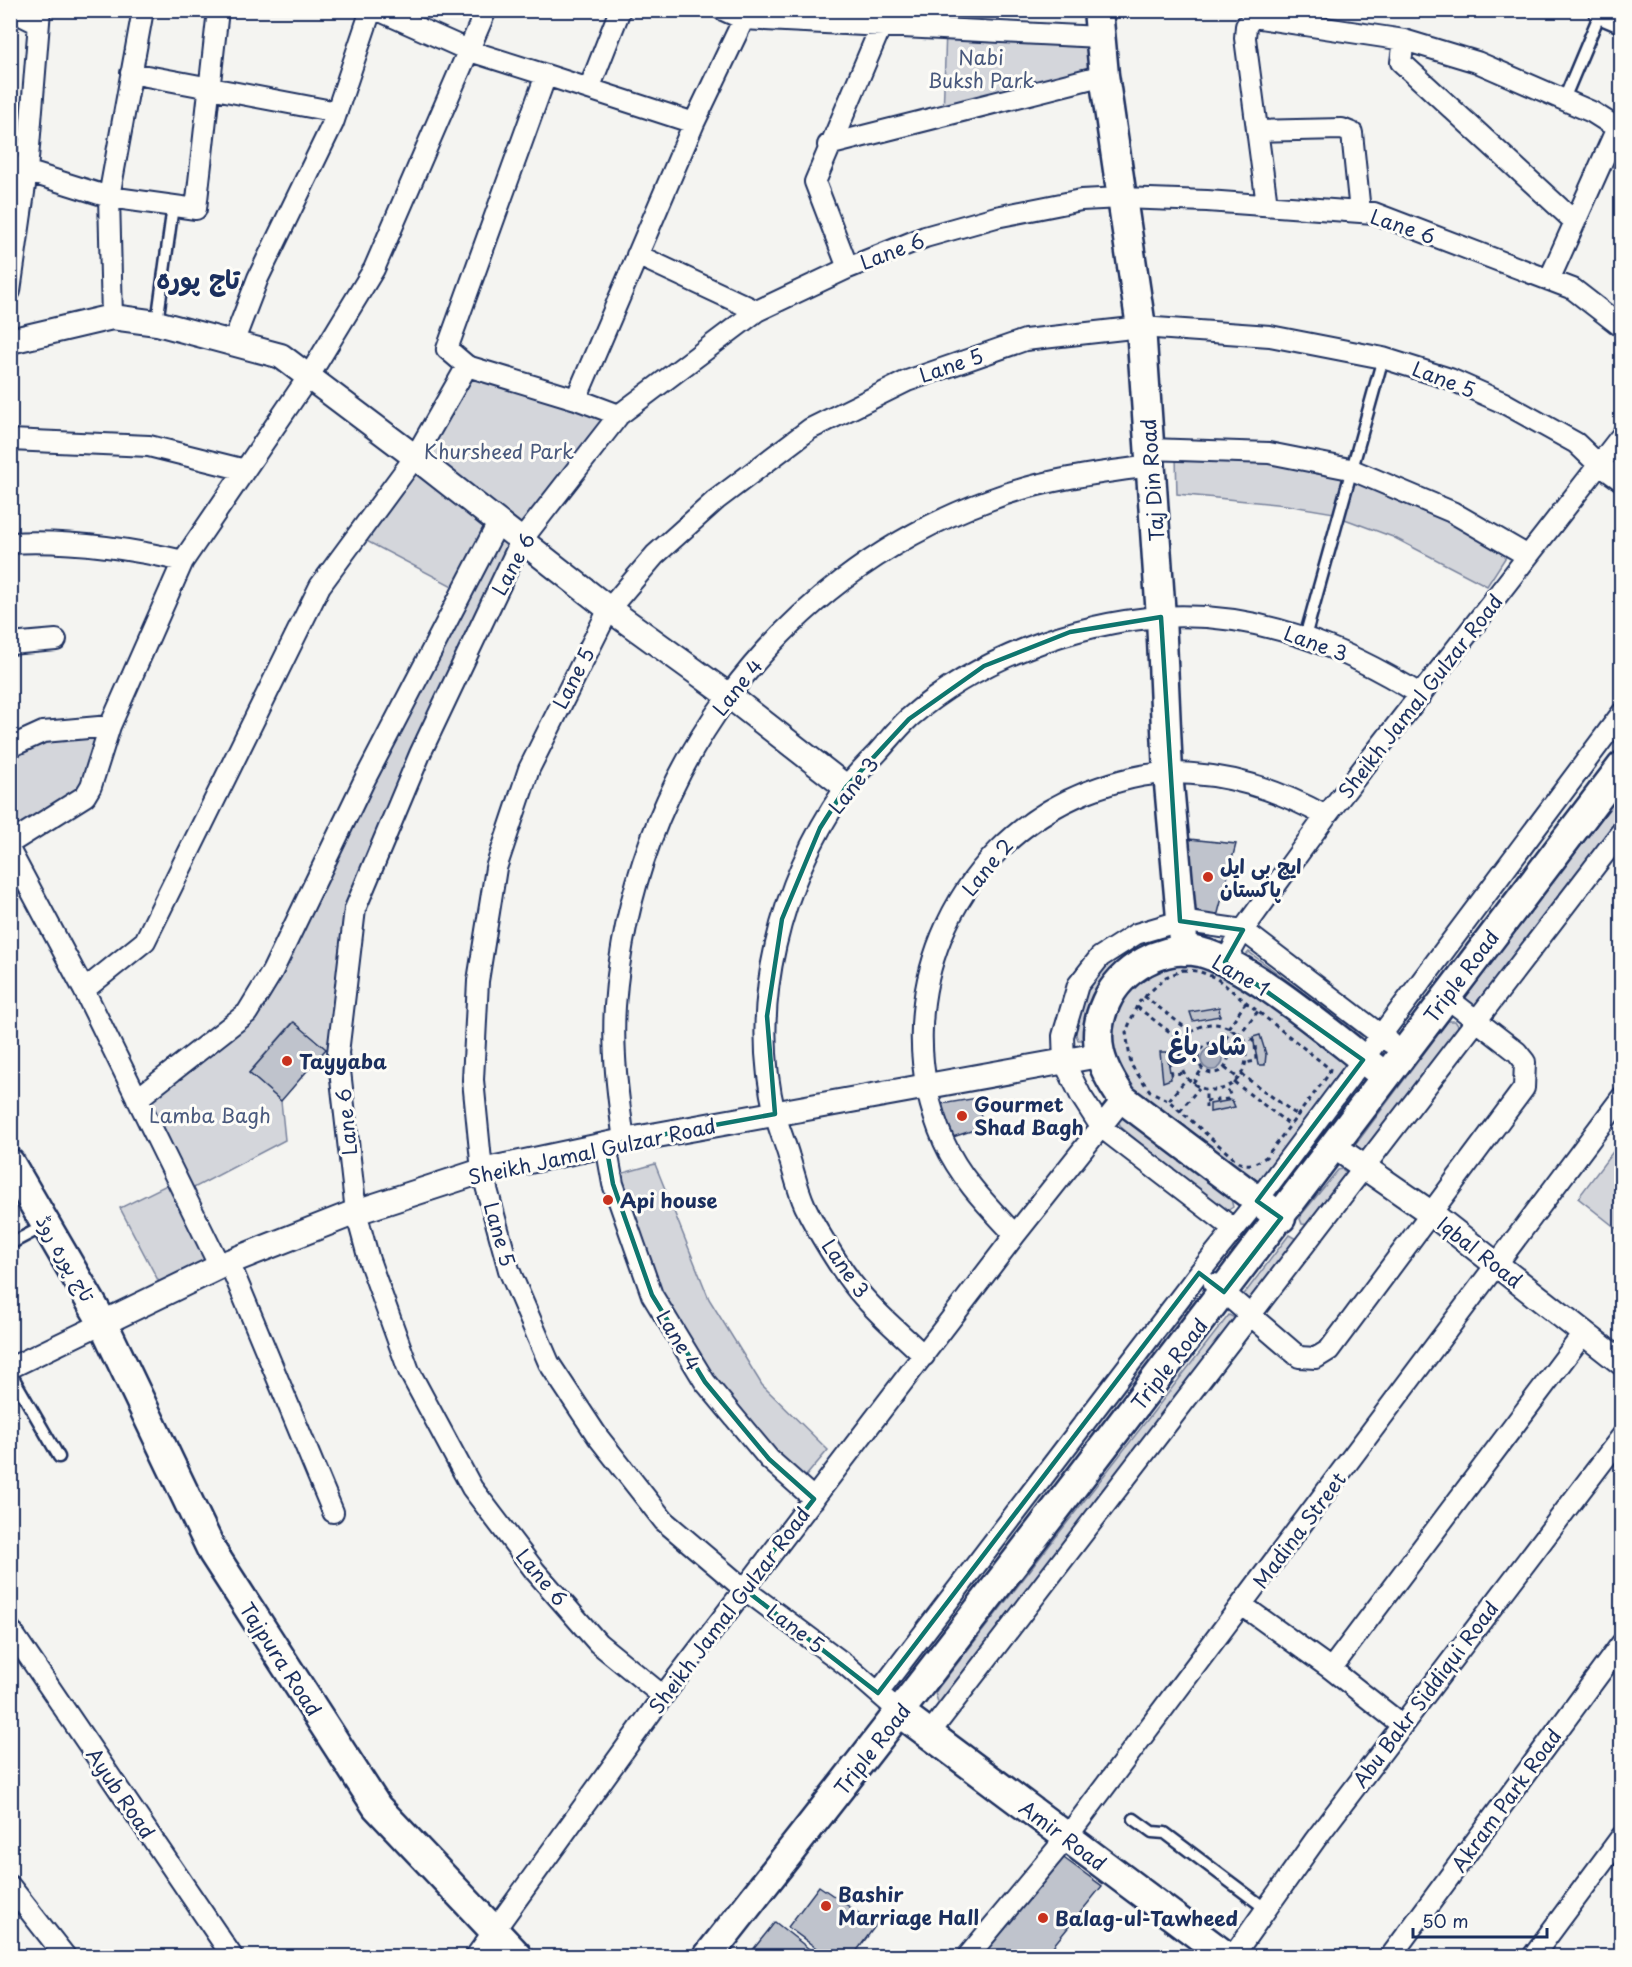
<svg xmlns="http://www.w3.org/2000/svg" width="1632" height="1967" font-family="'Playpen Sans','Playpen Sans Arabic',sans-serif">
<rect width="100%" height="100%" fill="#f4f4f1"/>
<filter id="ink" filterUnits="userSpaceOnUse"><feTurbulence type="fractalNoise" baseFrequency=".0167" numOctaves="2"/><feDisplacementMap in="SourceGraphic" scale="12" xChannelSelector="R" yChannelSelector="G"/><feConvolveMatrix kernelMatrix="1 2 1 2 8 2 1 2 1" color-interpolation-filters="sRGB"/></filter>
<g filter="url(#ink)">
<!-- green -->
<path fill="#d4d6db" stroke="#78829c" stroke-width="1.5" d="M946,30L1100,37L1104,75L943,116Z
M467,366L619,415L521,541L355,909L338,1053L326,1049L293,1022L249,1073L281,1101L285,1140L184,1193L215,1257L160,1284L120,1208L177,1180L137,1099L247,1013L462,591L357,536Z
M1176,456L1271,459L1344,476L1334,513L1286,505L1177,494Z
M1353,476L1441,513L1509,552L1487,586L1393,537L1342,518Z
M110,726L91,786L11,843V747Z
M1621,791V821L1479,1010L1463,999Z
M1156,938L1158,941L1084,1040H1078C1073,1031 1077,1021 1079,1012C1091,965 1110,952 1156,938Z
M1249,952L1362,1036V1041L1243,958Z
M1164,962L1217,963L1351,1065L1258,1193L1123,1084L1109,1041L1113,1013L1126,989Z
M1448,1021H1455L1459,1027L1365,1158L1353,1148Z
M1347,1096L1355,1100L1277,1200L1271,1191Z
M1122,1115L1130,1116L1231,1199L1233,1207L1227,1211L1222,1210L1122,1128L1118,1122Z
M1621,1141V1232L1578,1198Z
M655,1164L709,1299L762,1385L828,1450L800,1483L721,1395L657,1296L620,1174Z
M1342,1169L1349,1175L1311,1225L1302,1224L1300,1219L1302,1214L1338,1170Z
M1254,1214L1264,1219L1229,1275L1211,1276L1212,1270Z
M1289,1235L1298,1240L1251,1305L1242,1297Z
M1200,1297L1204,1299L909,1677V1669L1195,1298Z
M1229,1315L1237,1319L942,1703L938,1702L935,1693L939,1687Z"/>
<!-- water -->
<path fill="#aab0bf" stroke="#717c98" stroke-width="1.5" d="M1201 1059a11 11 0 1 1 22 0a11 11 0 1 1-22 0Z"/>
<!-- building -->
<path fill="#bfc3cc" stroke="#1b2f5e" stroke-width="1.5" d="M1189,839L1236,844L1217,917L1190,910Z
M1219,1007L1220,1016L1193,1021L1190,1012Z
M294,1022L326,1049L281,1101L249,1073Z
M1260,1035L1266,1054L1265,1065H1258L1253,1037Z
M1160,1052H1167L1171,1079L1163,1082Z
M977,1098L983,1127L950,1138L941,1104Z
M1232,1100L1235,1107L1210,1112V1104Z
M1061,1856L1102,1886L1045,1956H992L984,1950Z
M819,1886L876,1925L853,1956H827L788,1927Z
M775,1922L818,1956H748Z"/>
<g fill="none" stroke-linecap="round" stroke-linejoin="round">
<!-- service casing -->
<g stroke="#1b2f5e" stroke-width="15">
<path id="service" d="M1564,99L1601,11
M157,323L173,206
M1305,637L1383,358
M10,1244L46,1225
M10,1372L59,1457
M1134,1819L1152,1832L1165,1833L1266,1909"/>
</g>
<!-- minor casing -->
<g stroke="#1b2f5e" stroke-width="24">
<path id="minor" d="M11,10L37,23
M378,10L470,51L546,75
M723,10L743,19L1100,37
M1404,40L1401,62L1575,222
M131,73L337,112
M589,89L620,10
M1257,131L1342,129L1352,133L1360,212
M828,145L1104,75
M10,166L109,197L196,209L218,10
M1267,205L1245,38L1246,26L1253,17L1404,40L1477,62L1592,112L1622,131
M637,255L757,311
M848,268L815,182L881,26
M1549,280L1617,128
M10,291L27,171L40,10
M112,317L109,197L143,10
M233,343L258,278L333,123L371,10
M467,366L576,399
M619,415L576,399L694,123L748,10
M10,440L149,446L245,470
M1149,449L1269,453L1350,469L1452,512L1528,556
M10,543C68,540 127,548 183,561
M10,644L56,640
M10,747L43,732L110,726
M10,843L85,796L91,786L110,726L183,561L309,376L374,269L486,10
M10,851L84,990L220,1267
M1225,962L1243,930L1326,816L1622,435
M84,990L145,941L320,586L415,457L467,366L447,349L546,75L694,123
M137,1099L247,1013L272,972L363,783L498,523
M624,1141C618,1096 612,1051 615,1006C631,779 774,579 989,500C1041,480 1096,473 1151,466
M606,1145L613,1184L652,1295L705,1382L769,1459L814,1499
M1234,1229L1101,1127L1081,1096L1064,1062L1063,1036L1078,985L1100,957L1136,934L1180,921L1243,930L1391,1043
M1015,1235C988,1206 960,1178 944,1142C884,1006 950,846 1087,792C1113,782 1143,773 1171,773C1228,773 1276,789 1326,816
M229,1262L333,1512
M1214,1284L1299,1357L1316,1358L1329,1350L1524,1088L1525,1062L1517,1052L1446,997
M924,1356C902,1334 875,1313 856,1288C841,1270 815,1227 805,1206C798,1191 794,1173 789,1157C785,1143 779,1129 775,1114C748,1003 781,882 844,790C854,776 867,764 878,752C888,741 898,728 909,718C976,660 1073,623 1161,617C1256,611 1343,646 1421,695
M10,1368L103,1323
M1242,1605L1331,1669L1402,1725
M10,1629L232,1956
M1331,1669L1583,1334
M878,1693L1199,1273L1257,1201L1622,713
M663,1696L598,1643L535,1571L472,1488L409,1371L369,1260L356,1212L338,1053L355,909L420,754L521,541L619,415L757,311L848,268L925,237L996,217L1081,200L1121,198L1207,201L1374,213L1573,289L1622,327
M901,1713L846,1665L744,1589L664,1521L598,1437L549,1363L509,1270L482,1171L473,1080L478,981L496,868L529,769L609,609L655,555L716,500L810,429L907,381L1025,340L1141,327L1270,336L1383,358L1450,379L1504,403L1576,443L1597,463L1622,481
M929,1734L1622,831
M10,1886L65,1956
M476,1956L663,1696L1015,1235L1123,1099
M968,1956L1067,1837L1622,1097
M1233,1956L1315,1840L1622,1436
M1391,1956L1622,1643
M1533,1956L1622,1836"/>
</g>
<!-- tertiary casing -->
<g stroke="#1b2f5e" stroke-width="28">
<path id="tertiary" d="M10,341L112,317L157,323L281,356L415,457L609,609L728,695L846,787
M1335,1147L1432,1214L1622,1363
M103,1323L229,1262L356,1212L482,1171L624,1141L1099,1055"/>
</g>
<!-- secondary casing -->
<g stroke="#1b2f5e" stroke-width="33">
<path id="secondary" d="M1098,10L1104,75L1141,327L1161,617L1168,773L1184,951
M1603,10L1622,18
M10,1163L103,1323L213,1553L377,1807L518,1956
M1281,1218L1123,1099C1101,1068 1089,1039 1106,1002C1121,969 1163,944 1200,952C1252,965 1339,1042 1385,1076
M901,1713L1226,1956
M708,1956C1018,1564 1319,1164 1622,766"/>
</g>
<!-- path -->
<path stroke="#1b2f5e" stroke-width="3" stroke-dasharray="4.5 4.5" stroke-linecap="butt" d="M1183,970L1198,971L1216,978L1330,1069L1329,1074L1266,1157C1256,1163 1249,1167 1238,1162L1169,1101L1150,1091L1131,1065L1126,1032L1138,1003L1166,977Z
M1144,996L1191,1032
M1137,1007L1183,1042
M1180 1057a33 33 0 1 1 66 0a33 33 0 1 1-66 0Z
M1228,1028L1247,1001
M1238,1036L1259,1010
M1185,1038L1201,1049
M1242,1041L1251,1039L1255,1043L1256,1061L1245,1063
M1198 1058a15 15 0 1 1 30 0a15 15 0 1 1-30 0Z
M1221,1046L1231,1030
M1180,1052H1172L1169,1061L1172,1074L1184,1073
M1225,1068L1238,1078
M1241,1074L1297,1115
M1234,1082L1290,1125
M1193,1083L1202,1069
M1169,1100L1187,1078
M1206,1101L1228,1099L1230,1095L1227,1087
M1206,1108V1090
M1180,1111L1199,1088"/>
<!-- service -->
<use href="#service" stroke="#fdfcf7" stroke-width="10"/>
<!-- minor -->
<use href="#minor" stroke="#fdfcf7" stroke-width="20"/>
<!-- tertiary -->
<use href="#tertiary" stroke="#fdfcf7" stroke-width="24"/>
<!-- secondary -->
<use href="#secondary" stroke="#fdfcf7" stroke-width="28"/>
</g>
</g>
<!-- marked area -->
<path fill="none" stroke="#0f766e" stroke-width="4.5" stroke-linejoin="round" d="M1161,617L1180,921L1243,930L1225,962L1363,1060L1257,1201L1281,1218L1224,1292L1199,1273L878,1693L744,1589L814,1499L769,1459L705,1382L652,1295L613,1184L606,1145L775,1114L767,1016L782,919L820,828L846,787L909,719L984,666L1070,632Z"/>
<!-- markers -->
<g fill="#c8321e" stroke="#fdfcf7" stroke-width="2">
<circle cx="1208" cy="877" r="6"/>
<circle cx="287" cy="1061" r="6"/>
<circle cx="962" cy="1116" r="6"/>
<circle cx="608" cy="1200" r="6"/>
<circle cx="826" cy="1906" r="6"/>
<circle cx="1043" cy="1918" r="6"/>
</g>
<g text-anchor="middle" dominant-baseline="central" stroke-width="6" stroke-linejoin="round" paint-order="stroke">
<!-- park labels -->
<g font-size="20" fill="#49597d" stroke="#fdfcf7">
<text x="981" y="57">Nabi<tspan x="981" dy="23">Buksh Park</tspan></text>
<text x="499" y="451">Khursheed Park</text>
<text x="210" y="1115">Lamba Bagh</text>
</g>
<!-- street labels -->
<g font-size="20" fill="#1b2f5e" stroke="#fdfcf7">
<text transform="translate(1403 226) rotate(19)">Lane 6</text>
<text transform="translate(892 251) rotate(-21)">Lane 6</text>
<text transform="translate(951 365) rotate(-19)">Lane 5</text>
<text transform="translate(1444 379) rotate(21)">Lane 5</text>
<text transform="translate(1152 480) rotate(-94)">Taj Din Road</text>
<text transform="translate(513 564) rotate(-62)">Lane 6</text>
<text transform="translate(1316 643) rotate(20)">Lane 3</text>
<text transform="translate(573 678) rotate(-63)">Lane 5</text>
<text transform="translate(737 687) rotate(-52)">Lane 4</text>
<text transform="translate(1420 696) rotate(-52)">Sheikh Jamal Gulzar Road</text>
<text transform="translate(853 785) rotate(-52)">Lane 3</text>
<text transform="translate(987 867) rotate(-51)">Lane 2</text>
<text transform="translate(1241 975) rotate(30)">Lane 1</text>
<text transform="translate(1461 976) rotate(-53)">Triple Road</text>
<text transform="translate(346 1122) rotate(-96)">Lane 6</text>
<text transform="translate(592 1151) rotate(-12)">Sheikh Jamal Gulzar Road</text>
<text transform="translate(500 1234) rotate(74)">Lane 5</text>
<text transform="translate(1480 1252) rotate(38)">Iqbal Road</text>
<text transform="translate(66 1258) rotate(60)">تاج پورہ روڈ</text>
<text transform="translate(846 1268) rotate(55)">Lane 3</text>
<text transform="translate(679 1340) rotate(59)">Lane 4</text>
<text transform="translate(1169 1364) rotate(-52)">Triple Road</text>
<text transform="translate(1299 1530) rotate(-53)">Madina Street</text>
<text transform="translate(542 1577) rotate(50)">Lane 6</text>
<text transform="translate(729 1610) rotate(-53)">Sheikh Jamal Gulzar Road</text>
<text transform="translate(796 1628) rotate(37)">Lane 5</text>
<text transform="translate(281 1659) rotate(57)">Tajpura Road</text>
<text transform="translate(1425 1694) rotate(-53)">Abu Bakr Siddiqui Road</text>
<text transform="translate(872 1749) rotate(-52)">Triple Road</text>
<text transform="translate(121 1793) rotate(56)">Ayub Road</text>
<text transform="translate(1506 1800) rotate(-54)">Akram Park Road</text>
<text transform="translate(1063 1835) rotate(37)">Amir Road</text>
</g>
<!-- poi labels -->
<g font-size="20" font-weight="bold" fill="#1b2f5e" stroke="#fdfcf7" text-anchor="start">
<text x="1220" y="866">ایچ بی ایل<tspan x="1220" dy="23">پاکستان</tspan></text>
<text x="299" y="1061">Tayyaba</text>
<text x="974" y="1104">Gourmet<tspan x="974" dy="23">Shad Bagh</tspan></text>
<text x="620" y="1200">Api house</text>
<text x="838" y="1894">Bashir<tspan x="838" dy="23">Marriage Hall</tspan></text>
<text x="1055" y="1918">Balag-ul-Tawheed</text>
</g>
<!-- district labels -->
<g font-size="26" font-weight="bold" fill="#1b2f5e" stroke="#fdfcf7">
<text x="198" y="278">تاج پورہ</text>
<text x="1207" y="1044">شاد باٰغ</text>
</g>
</g>
<!-- margin -->
<rect width="1632" height="1967" fill="none" stroke="#fdfcf7" stroke-width="36"/>
<rect x="18" y="18" width="1596" height="1931" fill="none" stroke="#1b2f5e" stroke-width="2" filter="url(#ink)"/>
<!-- scale -->
<path d="M1413 1928v9h134v-9" fill="none" stroke="#1b2f5e" stroke-width="3"/>
<text x="1422" y="1928" font-size="18" fill="#1b2f5e" stroke="#fdfcf7" stroke-width="4.5" paint-order="stroke">50 m</text>
</svg>
